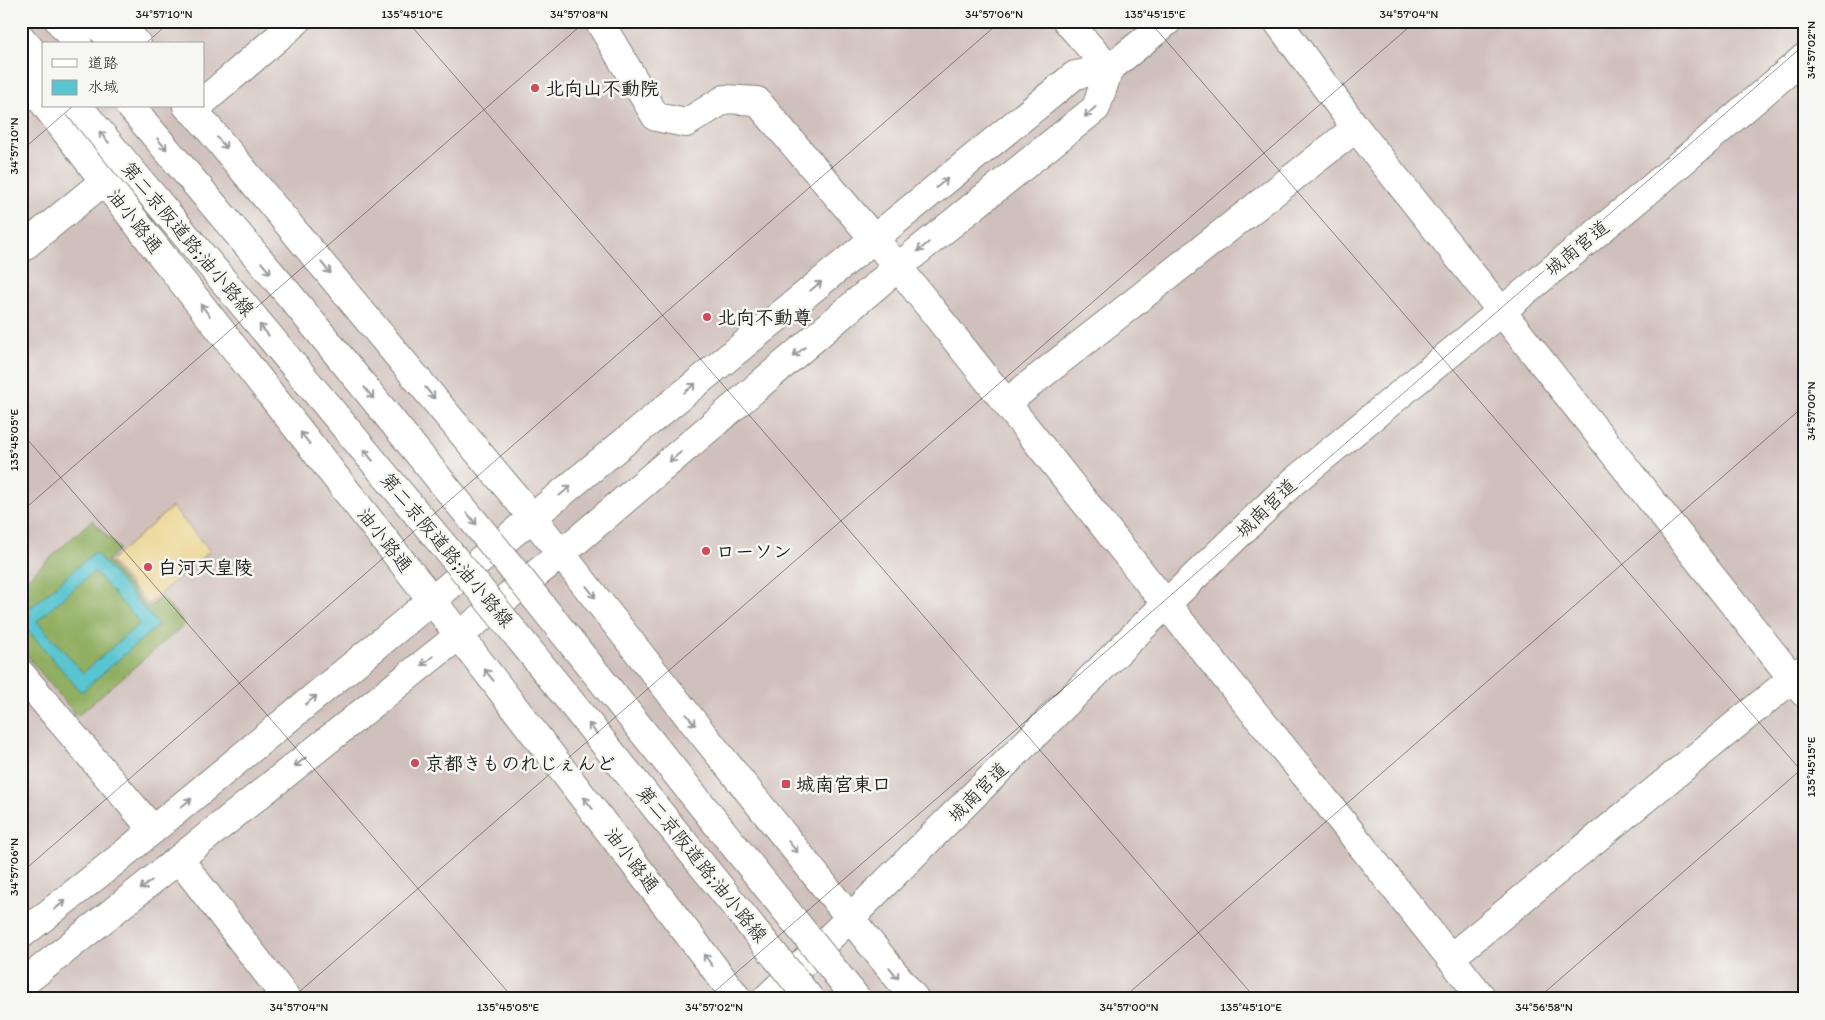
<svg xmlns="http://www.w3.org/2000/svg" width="1825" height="1020" font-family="Itim,'Klee One',sans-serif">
<rect width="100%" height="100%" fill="#f6f6f2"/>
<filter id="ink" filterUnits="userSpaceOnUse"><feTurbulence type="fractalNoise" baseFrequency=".02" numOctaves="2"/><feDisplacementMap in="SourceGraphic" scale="10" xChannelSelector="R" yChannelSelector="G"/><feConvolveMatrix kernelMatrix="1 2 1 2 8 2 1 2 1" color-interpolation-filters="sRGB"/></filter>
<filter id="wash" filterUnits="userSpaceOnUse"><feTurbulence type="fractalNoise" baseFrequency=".0096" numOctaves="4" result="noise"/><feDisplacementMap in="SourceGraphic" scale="20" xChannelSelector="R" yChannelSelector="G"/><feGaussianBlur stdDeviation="1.12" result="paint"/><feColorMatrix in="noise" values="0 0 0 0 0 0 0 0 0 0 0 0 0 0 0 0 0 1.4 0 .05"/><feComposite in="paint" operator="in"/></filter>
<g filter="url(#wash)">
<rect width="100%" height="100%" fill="#ece9d3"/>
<!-- industrial -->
<path fill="#d0c0bc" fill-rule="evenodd" d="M21,21H1804V999H21ZM44,44H204V106H44Z"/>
<!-- forest -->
<path fill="#91af62" stroke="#56663f" d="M92,520L119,549L107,561L148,608L162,597L185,624L77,716L21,649V584Z"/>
<!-- sand -->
<path fill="#eeda9e" stroke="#857b5d" d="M172,507L210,551L148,604L110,561Z"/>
<!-- water -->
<path fill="#58c5d0" stroke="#3a7076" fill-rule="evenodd" d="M95,552L158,625L81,692L21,622V616ZM94,571L140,623L83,673L37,621Z"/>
</g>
<g filter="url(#ink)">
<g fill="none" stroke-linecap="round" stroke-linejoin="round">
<!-- minor casing -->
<g stroke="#848278" stroke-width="30">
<path id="minor" d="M118,21L137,44
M599,21L656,117L686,123L725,99L757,101L898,267L1166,604L1314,786L1483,999
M1067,21L1109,69
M1277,21L1356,128L1804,693
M204,101L297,21
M190,106L533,518L690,718L915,999
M152,243L432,600L738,999
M21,249L103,182
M1006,403L1356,128
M21,674L153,830
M179,859L287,999
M21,935L114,862L579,479L1075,75L1109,69L1168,21
M1450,958L1804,669
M21,985L561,554L898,267L1096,108L1109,69
M766,999L850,918L1166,604L1293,482L1648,191L1804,58"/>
</g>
<!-- highway casing -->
<g stroke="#848278" stroke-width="30">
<path id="highway" d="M59,21L78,44
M93,21L117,44
M21,38L44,65
M21,75L44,103
M46,106L166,261
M187,106L202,120"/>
</g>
<!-- minor -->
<use href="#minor" stroke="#fff" stroke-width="28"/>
<!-- highway -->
<use href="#highway" stroke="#fff" stroke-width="28"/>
<!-- highway-bridge casing -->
<g stroke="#848278" stroke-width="30" stroke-linecap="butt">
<path id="highway-bridge" d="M78,106L478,587L810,999
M130,106L291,297L506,561L857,999"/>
</g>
<!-- highway-bridge -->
<use href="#highway-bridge" stroke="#fff" stroke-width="28"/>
</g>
<!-- one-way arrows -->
<defs><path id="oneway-shaft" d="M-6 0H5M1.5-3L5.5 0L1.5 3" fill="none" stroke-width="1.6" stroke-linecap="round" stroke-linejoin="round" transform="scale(1.25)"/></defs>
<g stroke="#999">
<use href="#oneway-shaft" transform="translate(1090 112) rotate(138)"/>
<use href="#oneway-shaft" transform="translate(104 137) rotate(-130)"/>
<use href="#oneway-shaft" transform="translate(222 143) rotate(49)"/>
<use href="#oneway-shaft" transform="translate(162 144) rotate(50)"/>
<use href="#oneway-shaft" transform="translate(942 183) rotate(-39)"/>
<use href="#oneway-shaft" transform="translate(923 247) rotate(141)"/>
<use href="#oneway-shaft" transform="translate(266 268) rotate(50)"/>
<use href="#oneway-shaft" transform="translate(326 268) rotate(50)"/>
<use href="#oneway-shaft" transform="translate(816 286) rotate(-39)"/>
<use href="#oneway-shaft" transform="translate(205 310) rotate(-128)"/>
<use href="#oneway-shaft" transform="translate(264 330) rotate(-130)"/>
<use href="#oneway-shaft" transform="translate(799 352) rotate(140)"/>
<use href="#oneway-shaft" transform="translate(690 388) rotate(-39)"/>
<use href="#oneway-shaft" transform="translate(369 393) rotate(51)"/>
<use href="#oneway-shaft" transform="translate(430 393) rotate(50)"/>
<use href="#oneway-shaft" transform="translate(305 438) rotate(-128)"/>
<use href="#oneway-shaft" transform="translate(368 455) rotate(-130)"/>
<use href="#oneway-shaft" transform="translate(675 457) rotate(140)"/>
<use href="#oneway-shaft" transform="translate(565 491) rotate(-40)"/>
<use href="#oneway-shaft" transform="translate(472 519) rotate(51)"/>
<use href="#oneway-shaft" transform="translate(591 592) rotate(52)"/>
<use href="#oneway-shaft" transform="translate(427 661) rotate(141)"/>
<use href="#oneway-shaft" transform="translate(489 675) rotate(-128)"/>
<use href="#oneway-shaft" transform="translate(311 700) rotate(-39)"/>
<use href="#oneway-shaft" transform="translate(691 720) rotate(51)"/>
<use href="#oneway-shaft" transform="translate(593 729) rotate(-129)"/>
<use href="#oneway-shaft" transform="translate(300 762) rotate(142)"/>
<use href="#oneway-shaft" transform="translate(186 803) rotate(-39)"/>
<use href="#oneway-shaft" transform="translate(588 803) rotate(-128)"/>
<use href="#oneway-shaft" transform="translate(793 847) rotate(51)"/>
<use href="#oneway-shaft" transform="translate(146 885) rotate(141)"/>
<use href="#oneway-shaft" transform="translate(60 905) rotate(-38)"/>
<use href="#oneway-shaft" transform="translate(708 960) rotate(-127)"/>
<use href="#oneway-shaft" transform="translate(894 973) rotate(51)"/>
</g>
</g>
<!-- ticks -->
<path fill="none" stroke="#1c1c1c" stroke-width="1" stroke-opacity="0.45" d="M407,21L1256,999M1149,21L1804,774M145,44L171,21M21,151L73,106M21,432L514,999M21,512L586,21M21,873L1001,21M291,999L1416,21M706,999L1804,45M1122,999L1804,406M1537,999L1804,767"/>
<!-- markers -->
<g fill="#d1495b" stroke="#f6f6f2" stroke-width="2">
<circle cx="535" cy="88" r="5"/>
<circle cx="707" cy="317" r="5"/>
<circle cx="706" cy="551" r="5"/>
<circle cx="148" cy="567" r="5"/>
<circle cx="415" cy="763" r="5"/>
<rect x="781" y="779" width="10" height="10" rx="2.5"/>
</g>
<g text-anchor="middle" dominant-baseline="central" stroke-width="5" stroke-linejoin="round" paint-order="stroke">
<!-- poi labels -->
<g font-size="19" font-weight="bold" fill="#1c1c1c" stroke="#f6f6f2" text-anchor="start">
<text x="545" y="88">北向山不動院</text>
<text x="717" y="317">北向不動尊</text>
<text x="716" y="551">ローソン</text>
<text x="158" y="567">白河天皇陵</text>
<text x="425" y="763">京都きものれじぇんど</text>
<text x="796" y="784">城南宮東口</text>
</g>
<!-- street labels -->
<g font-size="19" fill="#1c1c1c" stroke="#f6f6f2">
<text transform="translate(135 221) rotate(52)">油小路通</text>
<text transform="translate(188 239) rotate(50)">第二京阪道路;油小路線</text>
<text transform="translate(1577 248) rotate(-39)">城南宮道</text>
<text transform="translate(1266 508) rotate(-44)">城南宮道</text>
<text transform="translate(385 540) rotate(52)">油小路通</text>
<text transform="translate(447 550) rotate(50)">第二京阪道路;油小路線</text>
<text transform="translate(978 792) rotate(-45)">城南宮道</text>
<text transform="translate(632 860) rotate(53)">油小路通</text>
<text transform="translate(702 864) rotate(51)">第二京阪道路;油小路線</text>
</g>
</g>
<!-- margin -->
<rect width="1825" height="1020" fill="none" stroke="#f6f6f2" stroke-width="55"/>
<!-- legend -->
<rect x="42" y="42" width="162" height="65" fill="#f6f6f2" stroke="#9f9f9c"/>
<rect x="52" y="59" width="25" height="8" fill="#ffffff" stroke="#9f9f9c"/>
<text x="88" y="68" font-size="15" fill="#1c1c1c">道路</text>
<rect x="52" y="80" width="25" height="15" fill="#58c5d0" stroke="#9f9f9c"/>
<text x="88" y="92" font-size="15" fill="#1c1c1c">水域</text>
<rect x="28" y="28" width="1770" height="964" fill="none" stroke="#1c1c1c" stroke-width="2"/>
<g font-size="12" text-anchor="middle" fill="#1c1c1c">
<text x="164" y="18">34°57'10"N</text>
<text x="412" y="18">135°45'10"E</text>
<text x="579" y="18">34°57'08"N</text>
<text x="994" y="18">34°57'06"N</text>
<text x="1155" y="18">135°45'15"E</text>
<text x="1409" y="18">34°57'04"N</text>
<text transform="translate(1811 50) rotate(-90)" y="4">34°57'02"N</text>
<text transform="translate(14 146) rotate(-90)" y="4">34°57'10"N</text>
<text transform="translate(1811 411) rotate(-90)" y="4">34°57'00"N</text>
<text transform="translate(14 440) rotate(-90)" y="4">135°45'05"E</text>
<text transform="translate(1811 767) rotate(-90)" y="4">135°45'15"E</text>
<text transform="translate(14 867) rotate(-90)" y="4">34°57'06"N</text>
<text x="299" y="1011">34°57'04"N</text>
<text x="508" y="1011">135°45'05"E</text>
<text x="714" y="1011">34°57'02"N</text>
<text x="1129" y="1011">34°57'00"N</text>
<text x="1251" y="1011">135°45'10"E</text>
<text x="1544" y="1011">34°56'58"N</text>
</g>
</svg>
